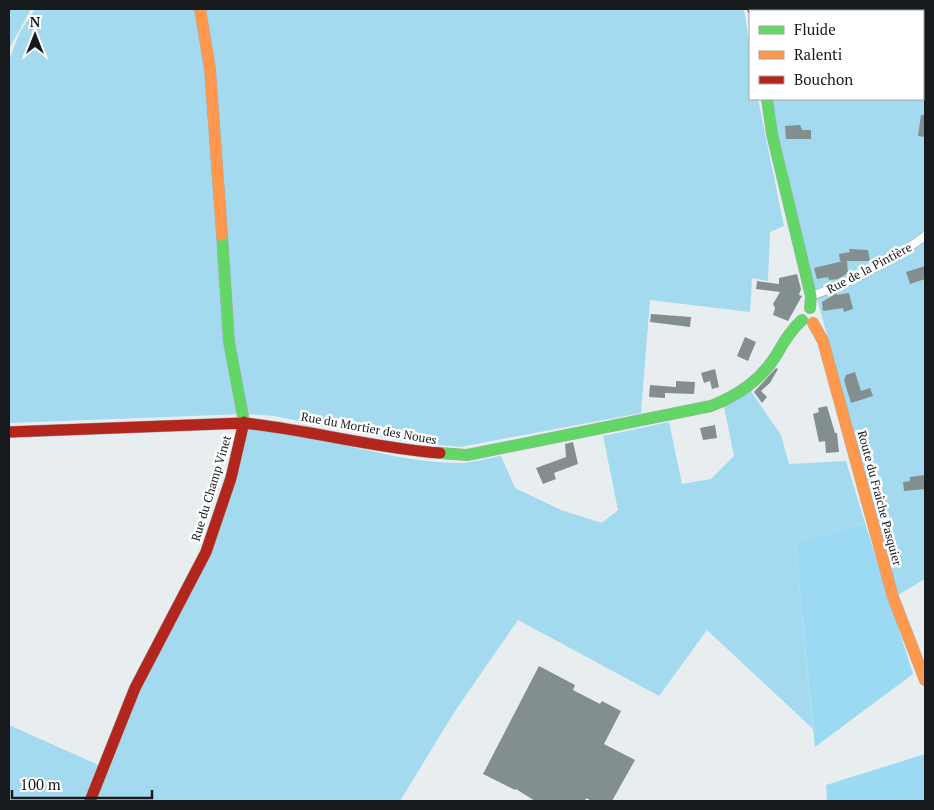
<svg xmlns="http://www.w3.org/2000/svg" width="934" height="810" font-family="'PT Serif',serif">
<rect width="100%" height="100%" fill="#e8eef0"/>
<!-- green -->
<path fill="#a4daf0" d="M9,9H31L9,49Z
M35,9H744L750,49V99H758L784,226L770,232L768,281L752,278L750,312L650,300L641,413L460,447L408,442L274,416L245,414L9,423V60L20,32Z
M753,9H925V579L898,595L772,134L767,99H923V11H754Z
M750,390L781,435L789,464L846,461L865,523L795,542L813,729L707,630L659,696L518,620L455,711L400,801H9V725L103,767L206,552L249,429C321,433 391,464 463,463C475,462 489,458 501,456L515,488L561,510L602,523L618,510L603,436L669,422L682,484L711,479L734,456L724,407Z"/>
<!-- forest -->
<path fill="#9cdaf3" d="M865,523L913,674L815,747L795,542Z
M925,754V801H827L826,785Z"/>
<!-- building -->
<path fill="#838e8f" d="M921,115H925V137L918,136Z
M800,125L802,130H811V139H786L785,126Z
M849,249L868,250L870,261H847L848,273L838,279L829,280L828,277L817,279L814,268L843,261H840L839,254L850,252Z
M925,266V279L910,284L906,272Z
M797,274L801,289L799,295L802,296L788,321L773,315L775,308L773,304L780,292L756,289L757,281L779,284V278Z
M837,293V295L849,293L853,309L844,312L843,308L823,311L822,302Z
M651,314L691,317L690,327L650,322Z
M745,337L756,342L748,361L737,356Z
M776,368L778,369L770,383L761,391L767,397L762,403L754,392Z
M715,369L719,387L712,389L710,381L704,383L701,373Z
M855,372L861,391L870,388L873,396L851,403L844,380L846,375Z
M676,381L695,382L694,394L665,393V398L649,397L650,385L676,387Z
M827,406L835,433H837L839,452L826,453L825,441L819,442L813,414L819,412L818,408Z
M715,425L717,438L703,440L700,428Z
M573,442L578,464L554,473L556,479L543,484L536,468L566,457L565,444Z
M925,475V489L904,491L903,482L910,481V477Z
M539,666L575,685L573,690L600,704L602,701L621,711L604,744L635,760L612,801H592L586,798L585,801H535L516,789L515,790L483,774Z"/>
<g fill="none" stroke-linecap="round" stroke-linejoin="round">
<!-- street casing -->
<g stroke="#a8acad" stroke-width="9">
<path id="street" d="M811,296C851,283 891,261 925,236"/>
</g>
<!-- fast casing -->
<g stroke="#a8acad" stroke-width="12">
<path id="fast" d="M767,99L772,134L811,296L810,308
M222,235L229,342L244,422
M440,453L467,455L711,406C739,395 761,380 777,354C784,341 791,330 802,320"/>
</g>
<!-- slow casing -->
<g stroke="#a8acad" stroke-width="12">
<path id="slow" d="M200,9L210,69L222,235
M813,323L823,341L893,597L925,680"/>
</g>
<!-- jam casing -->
<g stroke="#a8acad" stroke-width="12">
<path id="jam" d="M753,9L754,11
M9,432L244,423C310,430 374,448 440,453
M90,801L135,688L206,552L231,478L244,422"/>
</g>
<!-- street -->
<use href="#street" stroke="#fcfcfd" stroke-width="8"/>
<!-- fast -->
<use href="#fast" stroke="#63d668" stroke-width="11"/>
<!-- slow -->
<use href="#slow" stroke="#ff974d" stroke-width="11"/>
<!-- jam -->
<use href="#jam" stroke="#b3261e" stroke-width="11"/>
</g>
<g text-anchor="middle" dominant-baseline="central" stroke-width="5" stroke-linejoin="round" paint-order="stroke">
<!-- street labels -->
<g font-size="12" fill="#171a1c" stroke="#fff">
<text transform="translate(869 268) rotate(-28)">Rue de la Pintière</text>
<text transform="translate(369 428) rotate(10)">Rue du Mortier des Noues</text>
<text transform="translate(211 488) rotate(-73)">Rue du Champ Vinet</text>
<text transform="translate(880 498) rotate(75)">Route du Fraîche Pasquier</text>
</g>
</g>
<!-- border -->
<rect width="934" height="810" fill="none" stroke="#171a1c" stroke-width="20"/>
<!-- legend -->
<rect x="749" y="10" width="175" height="90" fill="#ffffff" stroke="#a2a3a4"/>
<rect x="759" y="26" width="25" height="8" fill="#63d668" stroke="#a2a3a4"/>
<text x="794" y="35" font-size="15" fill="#171a1c">Fluide</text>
<rect x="759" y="51" width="25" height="8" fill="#ff974d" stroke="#a2a3a4"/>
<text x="794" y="60" font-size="15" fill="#171a1c">Ralenti</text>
<rect x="759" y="76" width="25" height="8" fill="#b3261e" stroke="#a2a3a4"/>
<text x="794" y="85" font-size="15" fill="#171a1c">Bouchon</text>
<!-- north arrow -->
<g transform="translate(35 35)" stroke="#ffffff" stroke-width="4" paint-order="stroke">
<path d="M0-4L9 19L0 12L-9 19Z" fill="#171a1c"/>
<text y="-8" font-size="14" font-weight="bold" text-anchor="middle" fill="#171a1c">N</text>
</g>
<!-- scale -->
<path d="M12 790v8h140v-8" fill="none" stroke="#171a1c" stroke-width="2.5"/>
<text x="20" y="790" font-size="15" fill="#171a1c" stroke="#ffffff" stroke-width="4" paint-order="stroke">100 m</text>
</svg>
